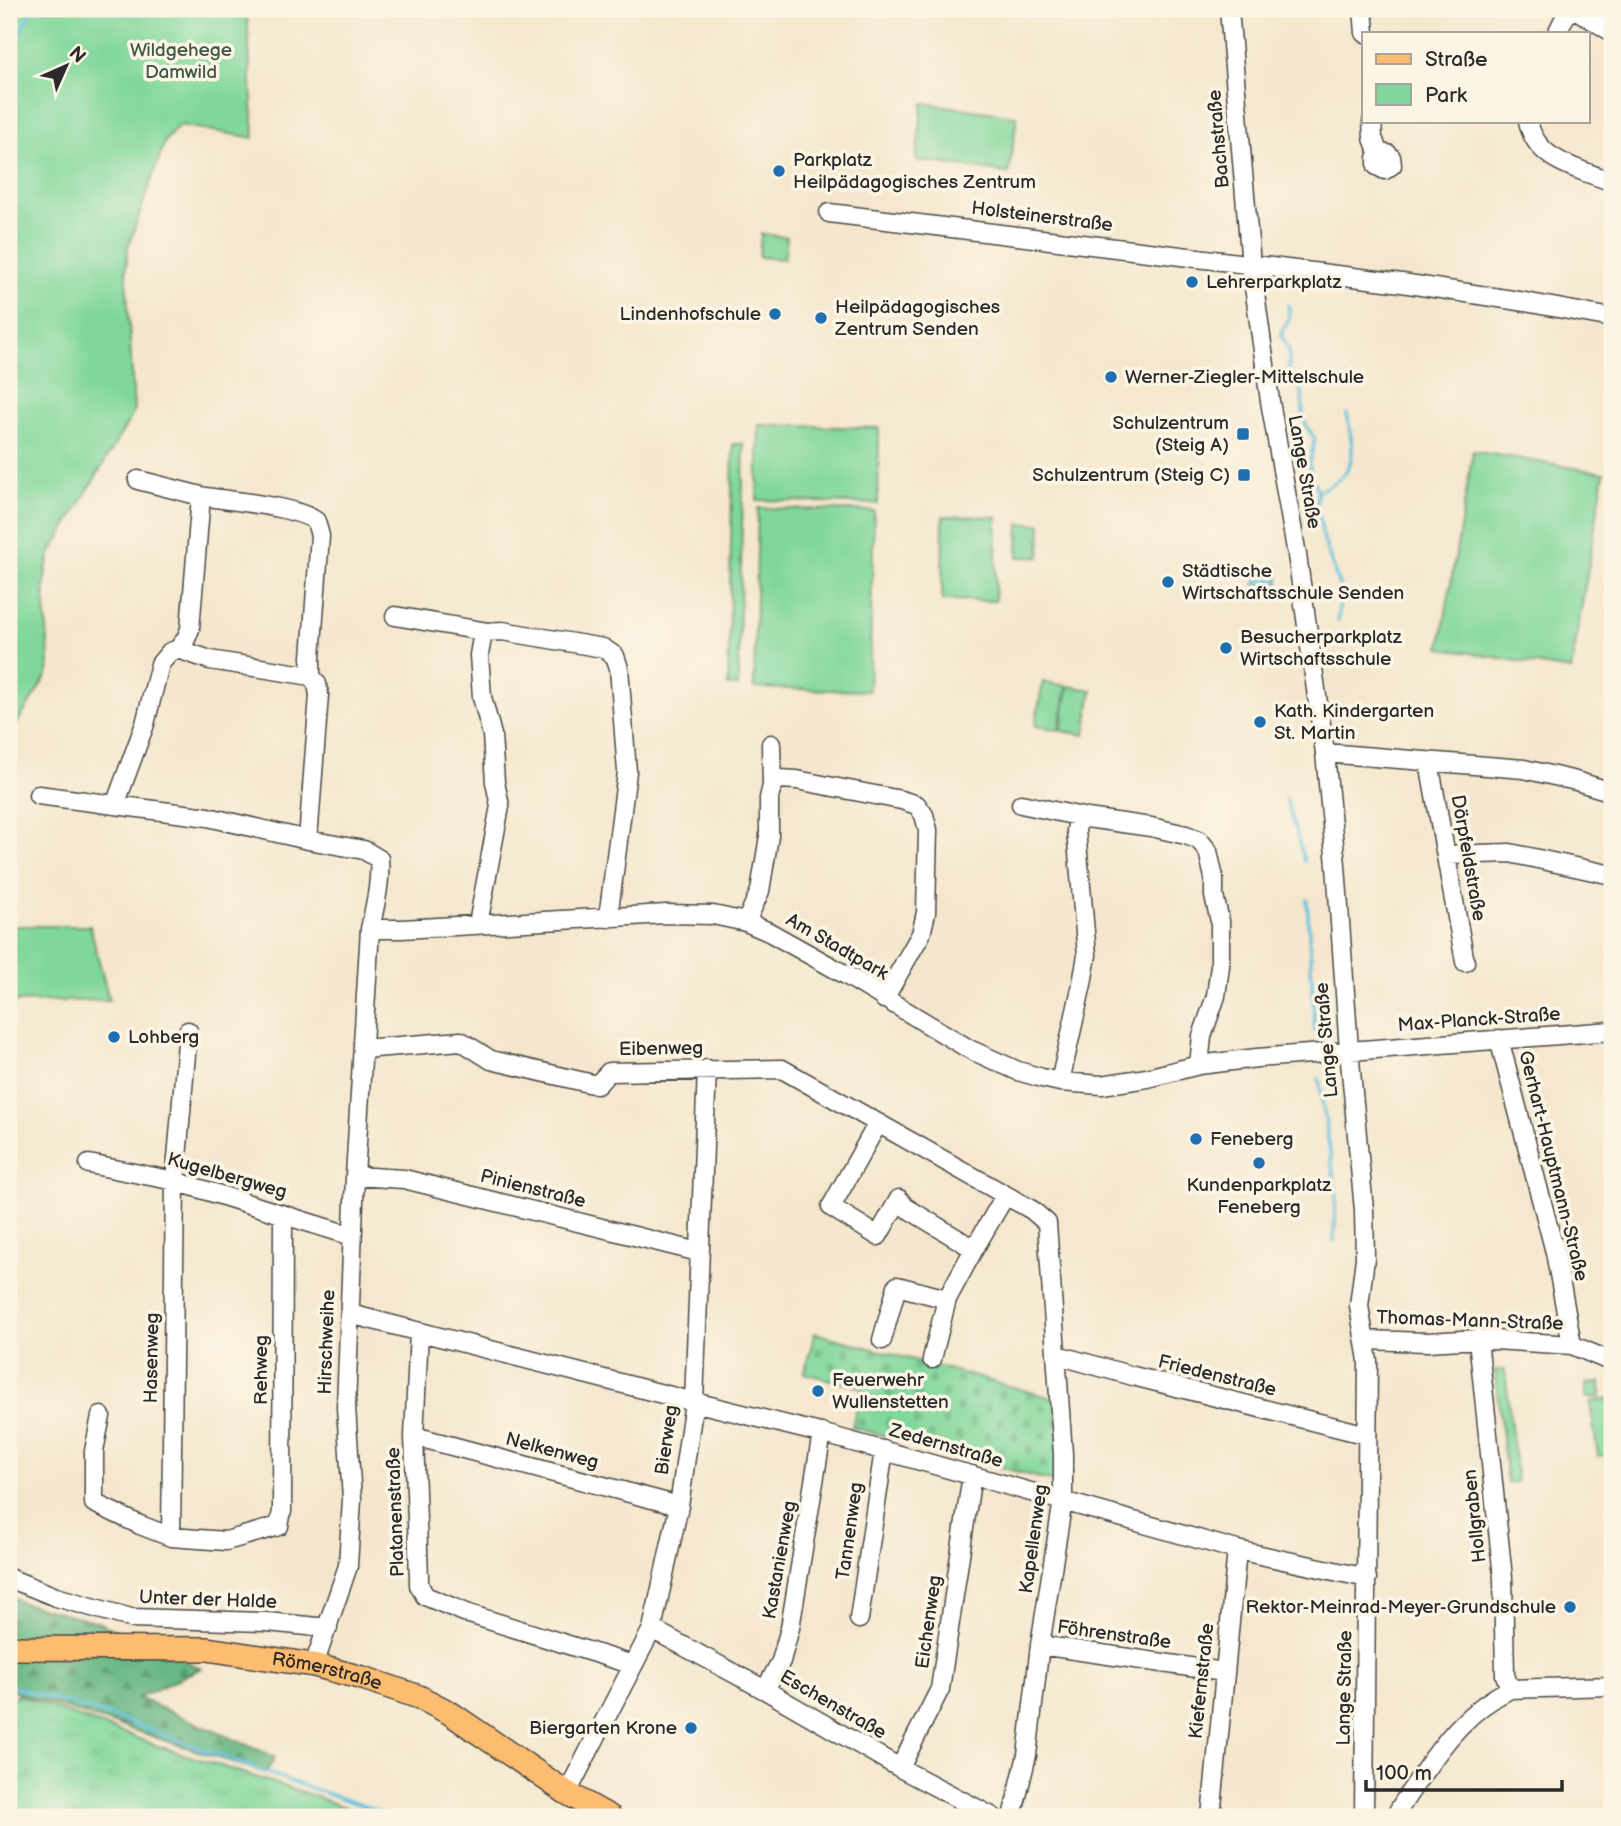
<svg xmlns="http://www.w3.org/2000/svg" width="1621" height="1826" font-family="'Balsamiq Sans',sans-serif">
<defs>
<pattern id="grass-tufts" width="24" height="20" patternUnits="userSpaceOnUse" patternTransform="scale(1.75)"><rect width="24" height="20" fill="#80d79b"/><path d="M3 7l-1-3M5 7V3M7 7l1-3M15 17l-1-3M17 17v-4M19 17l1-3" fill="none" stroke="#6fb986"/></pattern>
<pattern id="forest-firs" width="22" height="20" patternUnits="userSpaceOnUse" patternTransform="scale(1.75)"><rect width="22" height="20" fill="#68b883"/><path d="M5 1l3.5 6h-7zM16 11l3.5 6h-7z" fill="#56966b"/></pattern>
<pattern id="cemetery-stones" width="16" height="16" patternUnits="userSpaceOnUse" patternTransform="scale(1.75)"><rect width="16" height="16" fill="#80d79b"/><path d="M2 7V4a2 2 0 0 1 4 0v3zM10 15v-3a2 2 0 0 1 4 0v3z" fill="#6fb986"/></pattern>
</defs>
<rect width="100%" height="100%" fill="#fcf5e5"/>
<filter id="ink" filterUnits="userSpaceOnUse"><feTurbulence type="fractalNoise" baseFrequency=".0143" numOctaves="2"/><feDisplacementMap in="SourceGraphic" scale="14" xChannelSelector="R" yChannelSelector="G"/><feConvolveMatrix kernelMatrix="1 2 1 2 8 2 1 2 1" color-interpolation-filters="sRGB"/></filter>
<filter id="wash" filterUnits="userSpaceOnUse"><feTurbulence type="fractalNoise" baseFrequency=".00686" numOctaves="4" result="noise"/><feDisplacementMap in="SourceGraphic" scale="28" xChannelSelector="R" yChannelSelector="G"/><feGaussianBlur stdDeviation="1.57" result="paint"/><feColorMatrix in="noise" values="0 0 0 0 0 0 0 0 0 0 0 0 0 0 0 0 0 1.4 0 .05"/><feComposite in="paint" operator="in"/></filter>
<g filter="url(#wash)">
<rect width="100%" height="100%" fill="#f5e7cd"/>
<!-- grass -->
<path fill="url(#grass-tufts)" stroke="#568163" stroke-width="2" d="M9,1696H22L161,1747L303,1792L372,1817H9Z"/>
<!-- forest -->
<path fill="url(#forest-firs)" stroke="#4a7257" stroke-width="2" d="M9,1595L23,1603L95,1621L201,1668L138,1698L275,1757L266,1773L9,1690Z"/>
<!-- cemetery -->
<path fill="url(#cemetery-stones)" stroke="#568163" stroke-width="2" d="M815,1333L1056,1399L1062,1484L852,1427L862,1388L804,1373Z"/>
<!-- park -->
<path fill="#80d79b" stroke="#568163" stroke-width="2" d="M9,9H247L254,138L179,125L165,141L128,247L126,271L134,412L50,554L46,570L44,589L49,659L48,672L44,680L9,736Z
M923,103L1017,116L1009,173L916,160Z
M761,234L787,237L784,259L759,257Z
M759,425L879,428L878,504L757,500Z
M733,444H744L738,686H728Z
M1473,451L1604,473L1571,670L1440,648Z
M758,508L874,511L869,691L754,688Z
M943,516L997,517L995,601L942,600Z
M1019,524H1041L1040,557H1018Z
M1043,682L1067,686L1059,730L1035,726Z
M1068,686L1092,690L1085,735L1061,731Z
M9,926H90L109,1000L9,1002Z
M1505,1370L1517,1482L1507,1483L1495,1371Z
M1600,1382L1601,1397L1587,1398L1586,1383Z
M1612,1399V1454L1598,1456L1590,1402Z"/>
<!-- water -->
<path fill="#5ec0dd" stroke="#447684" stroke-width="2" d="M1279,567V594L1255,588L1257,572Z"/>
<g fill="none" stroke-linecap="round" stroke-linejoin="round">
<!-- stream -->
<path stroke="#5ec0dd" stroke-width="3.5" d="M9,56L32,9
M1288,305C1292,324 1285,320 1281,336C1294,355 1288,353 1289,374L1302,392L1303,415L1307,427L1315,439L1309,464L1311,476L1318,491
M1338,620L1341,591L1324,541L1316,502L1318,491C1360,474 1354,452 1347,414
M1286,798C1291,819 1299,839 1304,861
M1307,900L1315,1031
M1319,1079L1336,1192L1334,1241
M10,1686L117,1718L290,1781L370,1808L390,1817"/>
</g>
</g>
<g filter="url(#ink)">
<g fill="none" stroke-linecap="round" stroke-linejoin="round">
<!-- minor casing -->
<g stroke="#494743" stroke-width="21">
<path id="minor" d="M1229,9L1251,265L1270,401L1297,555L1325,753L1336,865L1349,1050L1364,1210L1365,1258L1359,1306L1368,1361L1364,1817
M1363,9L1365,33
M1575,9L1612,32
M1557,33L1569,9
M1372,121L1373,138L1379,154L1377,158V166L1385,170L1392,165L1391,157L1388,154H1379
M1528,121C1536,162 1578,168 1612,182
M829,213L1402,283L1525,302L1612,318
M138,480L201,496
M395,616L488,632
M178,649L210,660L311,676
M771,744L772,786
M1325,753L1524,769L1576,781L1612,792
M1429,762L1465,962
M38,795L208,817L308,840L364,850L379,859C381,882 375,906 370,929
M1021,804L1087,818
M115,805L145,724L160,664L170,652L178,649L186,639L190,629L201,496C230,501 295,506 316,521L320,536L311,657V676L317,684L319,695L308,840
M1447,855L1510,853L1612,875
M746,922L760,891L769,836V798L772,786L779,779L797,780L901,800L917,805L924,815L928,830L926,913L921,934L884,999
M478,924L500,806L495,782L492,735L482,697L479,655L482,638L488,632L502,631L603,648L615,656L619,668L627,772L608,918
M1499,1039L1555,1252L1572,1345
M363,1049L461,1041L491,1060L597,1085L609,1072L782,1069L1032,1210L1047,1223L1063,1454V1500L1040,1645L1027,1755L1012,1817
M1060,1082L1082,984L1087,955L1076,830L1078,821L1087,818L1151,827L1186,835L1199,840L1208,851L1214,878V896L1220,921V966L1216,996L1202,1036L1199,1065
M878,1123L831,1207L878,1236L899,1199L905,1207L974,1249L1005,1196
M89,1164L175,1181L352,1236
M355,1176L404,1179L699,1252
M350,1314L694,1402L828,1435L1237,1550L1367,1578
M419,1332L414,1436L419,1578V1585L425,1596L469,1614L633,1665
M1478,1339L1503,1578L1505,1675L1510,1689
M882,1340L897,1286L947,1299
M1365,1340L1428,1342L1478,1339L1572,1345L1612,1362
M1057,1355L1133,1376L1367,1435
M932,1359L947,1299L974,1249
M101,1416L94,1451V1503L140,1525L171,1537L226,1541L279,1526L282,1511L283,1215
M414,1436L679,1506
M171,1537L175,1181L188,1031
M9,1578L56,1597L131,1618L267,1622L328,1628
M859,1619L884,1450
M652,1629L765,1690L900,1768L993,1817
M1040,1645L1224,1672
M314,1665L348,1566L352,1499L346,1407L355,1176L370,929H402L666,914L713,915L746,922L769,932L846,975L969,1049L1018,1071L1042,1078L1060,1082L1102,1085L1147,1078L1199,1065L1257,1058L1612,1031
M765,1690L781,1661L790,1628L822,1433
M900,1768L940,1689L972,1475
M567,1793L652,1629L679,1506L694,1402L707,1069
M1211,1817L1237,1550
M1395,1817C1402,1803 1412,1789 1421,1776C1447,1738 1469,1710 1510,1689L1612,1686"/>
</g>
<!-- major casing -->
<g stroke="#494743" stroke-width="26">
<g id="major">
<path id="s1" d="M9,1648L207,1649L314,1665L366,1679L419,1697L450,1713L567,1793L610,1817"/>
</g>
</g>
<!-- minor -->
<use href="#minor" stroke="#fff" stroke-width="18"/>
<!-- major -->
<use href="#major" stroke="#febc70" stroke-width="23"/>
</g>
</g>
<!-- markers -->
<g fill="#1f6fb2" stroke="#fcf5e5" stroke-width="2.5">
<circle cx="779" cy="171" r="7"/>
<circle cx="1192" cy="282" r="7"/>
<circle cx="775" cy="314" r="7"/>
<circle cx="821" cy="318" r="7"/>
<circle cx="1111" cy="377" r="7"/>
<rect x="1236" y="427" width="14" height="14" rx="3.5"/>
<rect x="1237" y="468" width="14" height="14" rx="3.5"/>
<circle cx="1168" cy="582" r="7"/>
<circle cx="1226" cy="648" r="7"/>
<circle cx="1260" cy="722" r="7"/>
<circle cx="114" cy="1037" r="7"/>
<circle cx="1196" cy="1139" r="7"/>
<circle cx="1259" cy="1163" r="7"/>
<circle cx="818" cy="1391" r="7"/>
<circle cx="1570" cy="1607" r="7"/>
<circle cx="691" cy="1728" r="7"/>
</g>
<g text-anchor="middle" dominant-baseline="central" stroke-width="7" stroke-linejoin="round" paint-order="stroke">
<!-- park labels -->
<g font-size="19" fill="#405647" stroke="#fcf5e5">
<text x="181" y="50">Wildgehege<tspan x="181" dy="22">Damwild</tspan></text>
</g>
<!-- street labels -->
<g font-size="19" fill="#2b2b2b" stroke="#fcf5e5">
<text transform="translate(1219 139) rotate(-95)">Bachstraße</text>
<text transform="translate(1042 217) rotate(7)">Holsteinerstraße</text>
<text transform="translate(1304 472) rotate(80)">Lange Straße</text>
<text transform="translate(1468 858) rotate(80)">Dörpfeldstraße</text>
<text transform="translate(837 947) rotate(30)">Am Stadtpark</text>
<text transform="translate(1479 1020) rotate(-4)">Max-Planck-Straße</text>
<text transform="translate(1327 1040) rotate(-95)">Lange Straße</text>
<text transform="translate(661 1049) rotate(-1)">Eibenweg</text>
<text transform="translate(1553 1166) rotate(76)">Gerhart-Hauptmann-Straße</text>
<text transform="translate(227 1176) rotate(16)">Kugelbergweg</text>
<text transform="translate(533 1189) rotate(14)">Pinienstraße</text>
<text transform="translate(1470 1321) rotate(2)">Thomas-Mann-Straße</text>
<text transform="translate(327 1342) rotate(-88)">Hirschweihe</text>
<text transform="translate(152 1358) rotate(-89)">Hasenweg</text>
<text transform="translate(261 1370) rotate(-90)">Rehweg</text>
<text transform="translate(1217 1376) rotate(14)">Friedenstraße</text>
<text transform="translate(667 1440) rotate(-82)">Bierweg</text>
<text transform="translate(946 1446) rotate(16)">Zedernstraße</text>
<text transform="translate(552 1451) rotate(15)">Nelkenweg</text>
<text transform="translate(396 1512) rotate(-92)">Platanenstraße</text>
<text transform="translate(1475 1516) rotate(-96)">Hollgraben</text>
<text transform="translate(850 1531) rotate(-82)">Tannenweg</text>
<text transform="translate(1034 1539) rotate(-82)">Kapellenweg</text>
<text transform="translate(780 1560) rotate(-80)">Kastanienweg</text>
<text transform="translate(208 1600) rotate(2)">Unter der Halde</text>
<text transform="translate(929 1622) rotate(-82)">Eichenweg</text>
<text transform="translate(1114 1635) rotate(8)">Föhrenstraße</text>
<text stroke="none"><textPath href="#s1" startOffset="320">Römerstraße</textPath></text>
<text transform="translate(1202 1681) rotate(-84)">Kiefernstraße</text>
<text transform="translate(1345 1688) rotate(-89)">Lange Straße</text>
<text transform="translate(833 1705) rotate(30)">Eschenstraße</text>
</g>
<!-- poi labels -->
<g font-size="19" fill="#2b2b2b" stroke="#fcf5e5" text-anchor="start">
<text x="793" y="160">Parkplatz<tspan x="793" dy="22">Heilpädagogisches Zentrum</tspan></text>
<text x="1206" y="282">Lehrerparkplatz</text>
<text x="835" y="307">Heilpädagogisches<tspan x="835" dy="22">Zentrum Senden</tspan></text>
<text x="761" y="314" text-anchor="end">Lindenhofschule</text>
<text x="1125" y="377">Werner-Ziegler-Mittelschule</text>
<text x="1229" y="423" text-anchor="end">Schulzentrum<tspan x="1229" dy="22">(Steig A)</tspan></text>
<text x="1230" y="475" text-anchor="end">Schulzentrum (Steig C)</text>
<text x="1182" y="571">Städtische<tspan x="1182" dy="22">Wirtschaftsschule Senden</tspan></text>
<text x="1240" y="637">Besucherparkplatz<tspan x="1240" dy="22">Wirtschaftsschule</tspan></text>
<text x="1274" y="711">Kath. Kindergarten<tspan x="1274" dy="22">St. Martin</tspan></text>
<text x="128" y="1037">Lohberg</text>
<text x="1210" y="1139">Feneberg</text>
<text x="1259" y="1185" text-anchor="middle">Kundenparkplatz<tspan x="1259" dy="22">Feneberg</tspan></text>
<text x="832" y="1380">Feuerwehr<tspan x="832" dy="22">Wullenstetten</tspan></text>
<text x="1556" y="1607" text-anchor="end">Rektor-Meinrad-Meyer-Grundschule</text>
<text x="677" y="1728" text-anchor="end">Biergarten Krone</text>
</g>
</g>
<!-- margin -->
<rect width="1621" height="1826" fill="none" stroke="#fcf5e5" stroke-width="35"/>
<!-- legend -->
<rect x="1362" y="32" width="228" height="91" fill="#fcf5e5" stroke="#a8a49b" stroke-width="2"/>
<rect x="1376" y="54" width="35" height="10" fill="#febc70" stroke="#a8a49b" stroke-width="2"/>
<text x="1425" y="66" font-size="21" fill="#2b2b2b">Straße</text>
<rect x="1376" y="84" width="35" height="21" fill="#80d79b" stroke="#a8a49b" stroke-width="2"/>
<text x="1425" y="102" font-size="21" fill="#2b2b2b">Park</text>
<!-- north arrow -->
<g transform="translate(66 66) rotate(45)" stroke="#fcf5e5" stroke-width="5" paint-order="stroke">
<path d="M0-5L12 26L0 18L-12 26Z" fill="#2b2b2b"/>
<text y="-10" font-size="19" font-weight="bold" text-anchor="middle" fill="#2b2b2b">N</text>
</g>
<!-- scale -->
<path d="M1366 1780v10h196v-10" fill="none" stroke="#2b2b2b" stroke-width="3.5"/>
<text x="1376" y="1780" font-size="21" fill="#2b2b2b" stroke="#fcf5e5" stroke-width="5" paint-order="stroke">100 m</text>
</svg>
